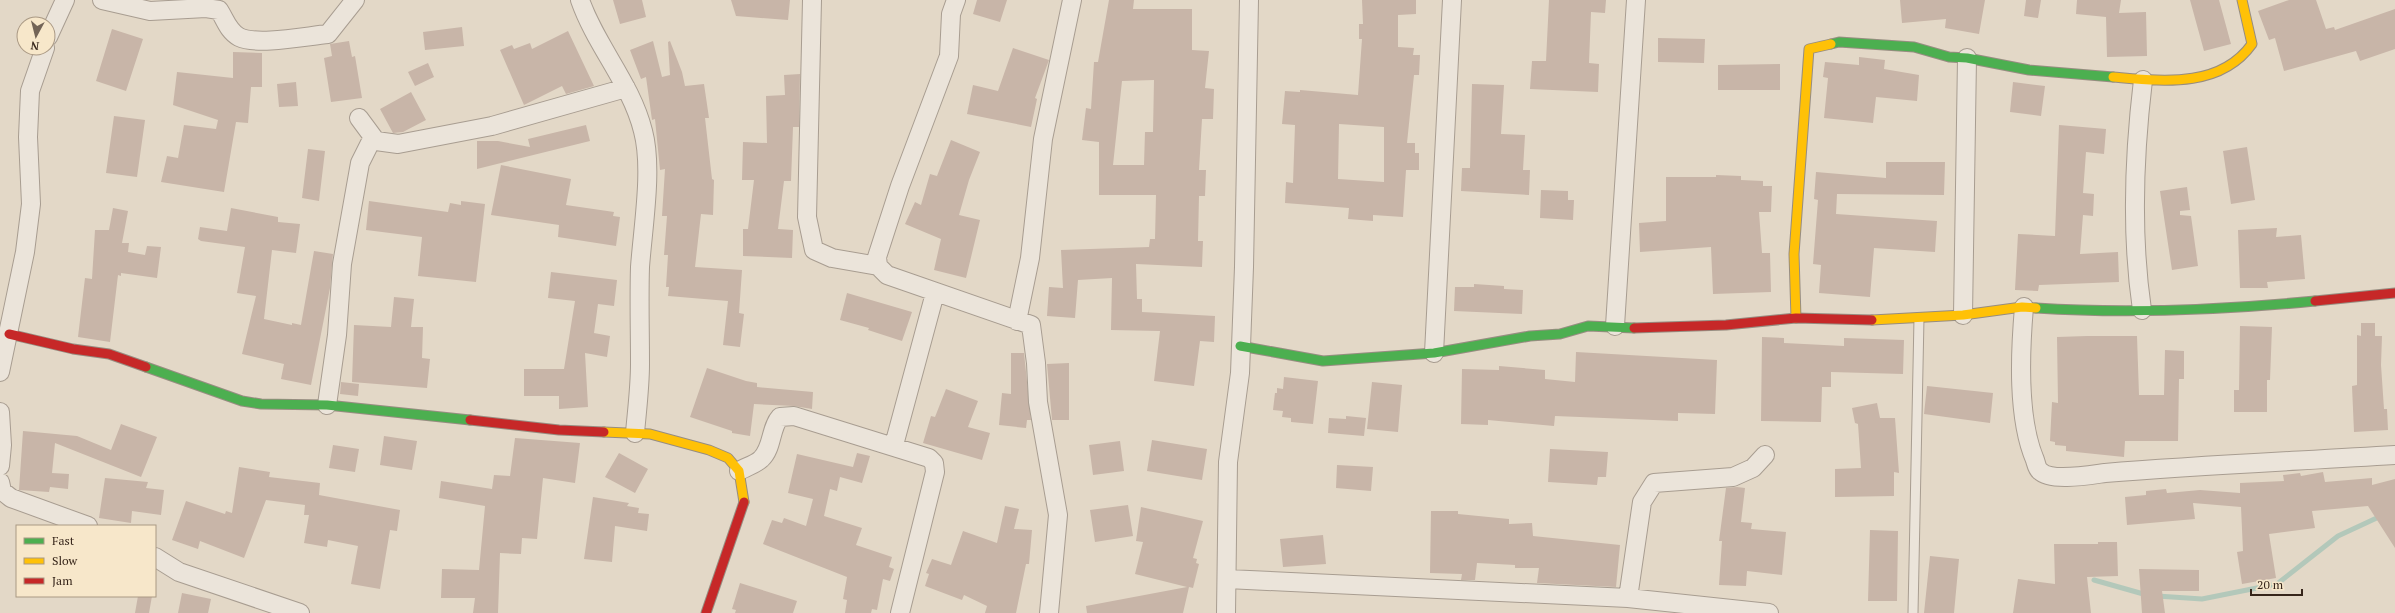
<svg xmlns="http://www.w3.org/2000/svg" width="2395" height="613" font-family="'PT Serif',serif">
<rect width="100%" height="100%" fill="#e3d8c7"/>
<g fill="none" stroke-linecap="round" stroke-linejoin="round">
<!-- stream -->
<path stroke="#b3c8ba" stroke-width="5" d="M2094,580L2147,595
M2157,596L2202,599L2277,584L2338,536L2381,516"/>
</g>
<!-- building -->
<path fill="#c8b5a8" fill-rule="evenodd" d="M613,0H642L646,17L620,24Z
M731,0H790L788,20L736,16Z
M977,0H1007L1000,22L973,14Z
M1109,0H1134L1133,9H1192V50L1209,51L1205,88L1214,89L1213,119H1202L1199,170H1206L1205,196H1199L1198,241H1203L1202,267L1136,264L1137,299H1142V312L1215,316L1214,342L1200,341L1194,386L1154,381L1160,331L1111,330L1112,278L1078,280L1075,318L1047,316L1049,287L1063,288L1061,250L1149,247L1150,239H1155L1156,195H1099V142L1082,140L1086,108L1091,109L1094,62H1098ZM1154,80L1153,132H1145L1144,165H1113L1122,81Z
M1362,0H1416V14L1398,15V47L1414,48L1413,55H1420L1419,75H1414L1407,143H1415V153H1419V170H1406L1403,217L1373,215V221L1348,219L1349,208L1285,203L1286,182L1293,183L1295,125L1282,124L1285,91L1300,92V90L1358,95L1362,39H1359V24H1363ZM1339,124L1384,127V182L1338,179Z
M1549,0H1606L1605,13L1591,12L1589,63L1599,64L1598,92L1530,89L1532,61H1546Z
M1900,0H1985L1979,34L1945,28L1946,19L1902,23Z
M2026,0H2041L2038,18L2024,16Z
M2077,0H2121L2119,13L2146,12L2147,56L2107,57L2106,17L2076,14Z
M2190,0H2219L2231,44L2204,51Z
M2289,0H2316L2326,29L2334,27L2335,30L2395,9V49L2360,61L2356,51L2284,71L2275,38L2269,40L2258,11Z
M462,27L464,46L425,50L423,32Z
M112,29L143,39L126,91L96,81Z
M568,31L594,86L566,94L562,86L524,105L500,50L512,45L514,49L530,43L532,49Z
M1658,38L1705,39L1704,63L1658,62Z
M349,41L352,57L355,56L362,98L331,102L324,58L332,56L330,44Z
M653,41L662,77L670,75L668,42L670,41L682,72L685,86L704,84L709,118H705L712,179L714,180L713,215L701,214L695,267L742,270L739,313L744,314L740,347L723,345L728,301L668,296L669,287H666L668,255H664L667,216H662L665,169L660,170L655,119L652,120L646,77L641,79L630,50Z
M1013,48L1049,60L1035,98L1037,99L1031,127L967,114L973,85L998,91Z
M233,52L262,53V87H251L248,123L236,122L224,192L161,182L167,156L178,158L184,125L216,129L218,120L173,105L177,72L233,78Z
M1859,57L1885,60L1884,69L1919,75L1917,101L1876,97L1873,123L1824,118L1828,78L1823,77L1825,62L1859,65Z
M428,63L434,77L415,86L408,72Z
M1780,64V90H1718V65Z
M800,74L799,127H793L791,181H784L778,229L793,230L792,258L743,256V229H748L754,180H742L743,142L767,143L766,96L785,95L784,75Z
M296,82L298,106L279,107L277,84Z
M2013,82L2045,86L2041,116L2010,112Z
M1472,84L1504,85L1501,134L1525,135L1523,170H1530L1529,195L1461,191L1462,168H1470Z
M411,92L426,120L403,132L393,133L380,109Z
M114,116L145,120L137,177L106,173Z
M586,125L590,141L477,169V141H498L530,147L528,139Z
M2059,125L2106,129L2104,154L2086,152L2083,193L2094,194L2093,216L2083,215L2080,254L2118,252L2119,282L2039,285L2038,291L2015,290L2018,234L2055,236Z
M951,140L980,152L969,180L959,215L980,220L966,278L934,270L941,239L905,224L915,202L921,205L930,174L937,176Z
M2247,147L2255,200L2231,204L2223,151Z
M308,149L325,151L319,201L302,198Z
M1886,162H1945L1944,195L1837,194L1836,214L1937,221L1935,252L1874,248L1870,297L1819,293L1821,265L1813,264L1818,200L1814,199L1816,172L1886,178Z
M501,165L571,179L566,205L614,212L613,216L620,217L616,246L558,237L559,225L491,215Z
M1716,175L1741,176V180L1763,181V186H1772L1771,212H1759L1762,253H1770L1771,292L1713,294L1711,247L1640,252L1639,223L1666,221V177H1716Z
M2187,187L2190,210L2180,211V215L2191,216L2198,266L2172,270L2160,191Z
M1541,190L1568,191V200H1574L1573,220L1540,218Z
M369,201L448,212L450,203L461,205V201L485,204L476,282L418,276L422,237L366,230Z
M113,208L128,211L122,243H129L128,252L145,255L147,246L161,247L157,278L121,273V276L118,275L110,342L78,337L85,278L92,279L95,230H109Z
M231,208L278,217V222L300,224L296,253L272,250L264,319L292,325V323L301,325L314,251L333,254L330,288L311,385L281,379L284,364L242,354L256,296L237,293L245,247L201,241L198,239L200,227L227,231Z
M2277,228L2276,237L2301,235L2305,279L2267,282L2268,288H2240L2238,230Z
M551,272L617,280L614,306L598,304L594,333L610,336L607,357L585,353L588,407L559,409V396H524V369H564L575,301L548,298Z
M1474,284L1504,286V289L1523,290L1522,314L1454,311L1455,287H1474Z
M847,293L912,312L902,341L868,330L869,328L840,320Z
M394,297L414,299L411,327H423L422,358L430,359L427,388L352,382L354,325L391,327Z
M2361,323H2375V336H2382L2381,365L2384,409H2387L2388,430L2354,432L2352,386L2357,385V335L2361,336Z
M2240,326L2272,327L2270,380H2267V412H2234V390H2239Z
M2087,336H2137L2139,395H2164L2165,350L2184,351V379H2179L2178,441H2125L2124,457L2066,451V446L2055,445V442L2050,441L2052,402L2058,403L2057,337Z
M1762,337L1784,338V343L1844,346V338L1904,340L1903,374L1831,372V387H1822L1821,422L1761,421Z
M1576,352L1717,360L1715,414L1678,413V421L1555,416L1554,426L1488,420V425L1461,424L1462,369L1499,370V366L1545,370V379L1575,382Z
M1011,353H1024L1031,420H1027L1026,428L999,425L1002,393L1011,394Z
M1069,363V420H1052L1047,364Z
M707,368L746,381L757,383V387L813,392L812,409L794,406L754,404L750,436L732,433V431L690,417Z
M1284,377L1318,381L1313,424L1291,422V418L1282,417L1283,411L1273,410L1275,393H1277V388L1283,389Z
M341,382L359,384L358,396L340,394Z
M1372,382L1402,385L1398,432L1367,429Z
M1927,386L1993,393L1990,423L1924,414Z
M946,389L978,401L968,427L990,433L982,460L923,443L931,416L935,417Z
M1877,403L1880,418H1895L1899,473L1894,472V496L1835,497V469L1861,468L1858,424L1855,423L1852,408Z
M1346,416L1366,418L1364,436L1328,433L1329,418L1346,419Z
M121,424L157,437L141,477L55,443L52,473L69,474L68,489L50,487L49,492L19,490L23,431L77,436L111,450Z
M384,436L417,441L412,470L380,465Z
M515,438L580,443L575,483L543,478L537,539L522,538L521,554L500,553L498,613H473L475,598H441L442,569L479,570L485,506L439,498L441,481L492,489L494,475L510,476Z
M1152,440L1207,449L1202,480L1147,471Z
M1120,441L1124,471L1093,475L1089,445Z
M333,445L359,449L355,472L329,468Z
M1550,449L1608,452L1606,477H1598L1597,485L1548,482Z
M619,453L648,469L635,493L605,477Z
M857,453L870,456L862,483L840,477L837,491L830,489L824,516L862,528L856,545L892,557L889,567L894,569L890,581L883,579L877,610L872,609L871,613H845L847,600L843,599L847,577L763,544L772,520L782,523L784,518L806,526L813,499L788,493L797,454L853,467Z
M1337,465L1373,467L1371,491L1336,488Z
M239,467L270,472L269,477L320,483L319,495L400,510L397,531L390,530L380,589L351,584L358,546L328,540L327,547L304,543L309,515H304L305,505L266,500L244,558L200,541L198,549L172,540L186,501L225,514L226,511L232,513Z
M2323,472L2325,482L2372,478V485L2395,479V548L2368,506L2312,511L2315,528L2269,534L2276,578L2242,584L2237,552L2243,551L2241,507L2193,503L2195,519L2127,525L2125,497L2146,495V491L2166,489L2167,493L2200,490L2240,493V483L2284,481L2283,475L2300,473L2301,476Z
M105,478L148,482L146,488L164,490L161,515L132,511L131,523L99,518Z
M1737,487L1745,488L1741,522L1752,523L1751,529L1786,532L1782,575L1747,571L1746,586L1719,585L1722,541H1719L1726,488Z
M593,497L629,503L627,506L639,508L638,513L649,514L647,531L615,526L612,562L584,559Z
M1128,505L1133,536L1095,542L1090,510Z
M1005,506L1019,509L1014,529L1032,530L1029,564H1026L1016,613H985L987,606L964,595L962,600L925,586L929,574L926,573L932,559L951,565L963,531L997,543Z
M1141,507L1203,521L1193,558L1197,559L1196,563L1199,564L1193,588L1189,587L1183,613H1087L1086,606L1187,587L1135,574L1143,542L1136,541Z
M1431,511H1458V514L1509,519V524L1532,523L1533,536L1620,545L1616,587L1537,583L1539,568H1515V565L1477,563L1475,580H1461L1462,574L1430,573Z
M1870,530L1898,531L1897,601H1868Z
M1323,535L1326,564L1283,567L1280,539Z
M2098,542H2117L2118,576L2087,577L2091,613H2013L2018,579L2055,584L2054,544H2098Z
M1930,556L1959,559L1954,613H1924Z
M2139,569L2199,570V591H2162L2165,613H2142Z
M740,583L797,601L793,613H735L736,610L732,609Z
M182,593L211,599L208,613H178Z
M138,596H152L149,613H135Z"/>
<g fill="none" stroke-linecap="round" stroke-linejoin="round">
<!-- lane casing -->
<g stroke="#a89d91" stroke-width="11">
<path id="lane" d="M1913,613L1919,318"/>
</g>
<!-- street casing -->
<g stroke="#a89d91" stroke-width="20">
<path id="street" d="M102,0L150,11L206,8L219,10C225,19 228,31 239,37C258,46 306,36 328,34L355,0
M580,0C596,46 631,83 643,131C653,168 643,226 640,267C639,299 640,331 640,364C640,387 637,410 635,433
M812,0L807,217L814,250L832,258L878,266
M956,0L951,14L949,56L900,186L877,257L878,266L887,275L1031,325L1036,363L1038,402L1058,515L1049,613
M48,37L65,0
M359,118L376,141L398,144L492,126L626,88
M2024,307C2020,353 2017,418 2035,460C2036,463 2037,469 2040,471C2051,482 2090,475 2105,473C2201,465 2298,461 2395,455
M2142,310C2131,235 2134,155 2143,80
M1963,315L1967,58
M1017,321L1030,258L1043,139L1072,0
M1615,326L1636,0
M1434,353L1452,0
M0,372L25,252L31,204L28,137L30,91L45,48
M327,405L337,335L342,264L360,163L373,137
M0,412L2,445L0,466
M894,445L935,293
M739,471C746,467 756,464 761,459C773,448 770,428 780,417L794,416L929,458L934,463L935,472L900,613
M0,482L2,491L11,498L88,526
M155,557L179,572L300,613
M1227,579L1628,598L1769,613
M1628,598L1642,502L1654,483L1733,477L1753,468L1765,455
M1226,613L1228,462L1240,373L1244,267L1249,0"/>
</g>
<!-- fast casing -->
<g stroke="#978d81" stroke-width="11">
<path id="fast" d="M1831,44L1839,42L1914,47L1949,57L1967,58L2029,70L2113,77
M2036,308C2128,314 2222,310 2315,301
M1240,346L1323,361L1434,353L1530,336L1560,334L1588,326L1634,328
M146,367L242,401L261,404L327,405L470,420"/>
</g>
<!-- slow casing -->
<g stroke="#978d81" stroke-width="11">
<path id="slow" d="M2113,77C2161,81 2220,89 2252,44L2242,0
M1796,318L1794,254L1809,49L1831,44
M1872,320L1963,315L2022,307L2036,308
M604,432L650,434L709,450L728,458L739,471L744,502"/>
</g>
<!-- jam casing -->
<g stroke="#978d81" stroke-width="11">
<path id="jam" d="M2315,301L2395,293
M1634,328L1726,325L1796,318L1872,320
M9,334L73,349L109,354L146,367
M470,420L559,430L604,432
M706,613L744,502"/>
</g>
<!-- lane -->
<use href="#lane" stroke="#ebe4da" stroke-width="9"/>
<!-- street -->
<use href="#street" stroke="#ebe4da" stroke-width="18"/>
<!-- fast -->
<use href="#fast" stroke="#4caf50" stroke-width="9"/>
<!-- slow -->
<use href="#slow" stroke="#ffc107" stroke-width="9"/>
<!-- jam -->
<use href="#jam" stroke="#c62828" stroke-width="9"/>
</g>
<!-- legend -->
<rect x="16" y="525" width="140" height="72" fill="#f7e7ca" stroke="#aa9984"/>
<rect x="24" y="538" width="20" height="6" fill="#4caf50" stroke="#aa9984"/>
<text x="52" y="545" font-size="12" fill="#36251a">Fast</text>
<rect x="24" y="558" width="20" height="6" fill="#ffc107" stroke="#aa9984"/>
<text x="52" y="565" font-size="12" fill="#36251a">Slow</text>
<rect x="24" y="578" width="20" height="6" fill="#c62828" stroke="#aa9984"/>
<text x="52" y="585" font-size="12" fill="#36251a">Jam</text>
<!-- north arrow -->
<g transform="translate(36 36) rotate(187)"><circle r="19" fill="#f7e7ca" stroke="#aa9984"/>
<path d="M0-3L7 15L0 10L-7 15Z" fill="#736457"/>
<text y="-6" font-size="11" font-weight="bold" text-anchor="middle" fill="#36251a">N</text>
</g>
<!-- scale -->
<path d="M2251 589v6h51v-6" fill="none" stroke="#36251a" stroke-width="2"/>
<text x="2257" y="589" font-size="12" fill="#36251a" stroke="#f7e7ca" stroke-width="3" paint-order="stroke">20 m</text>
</svg>
